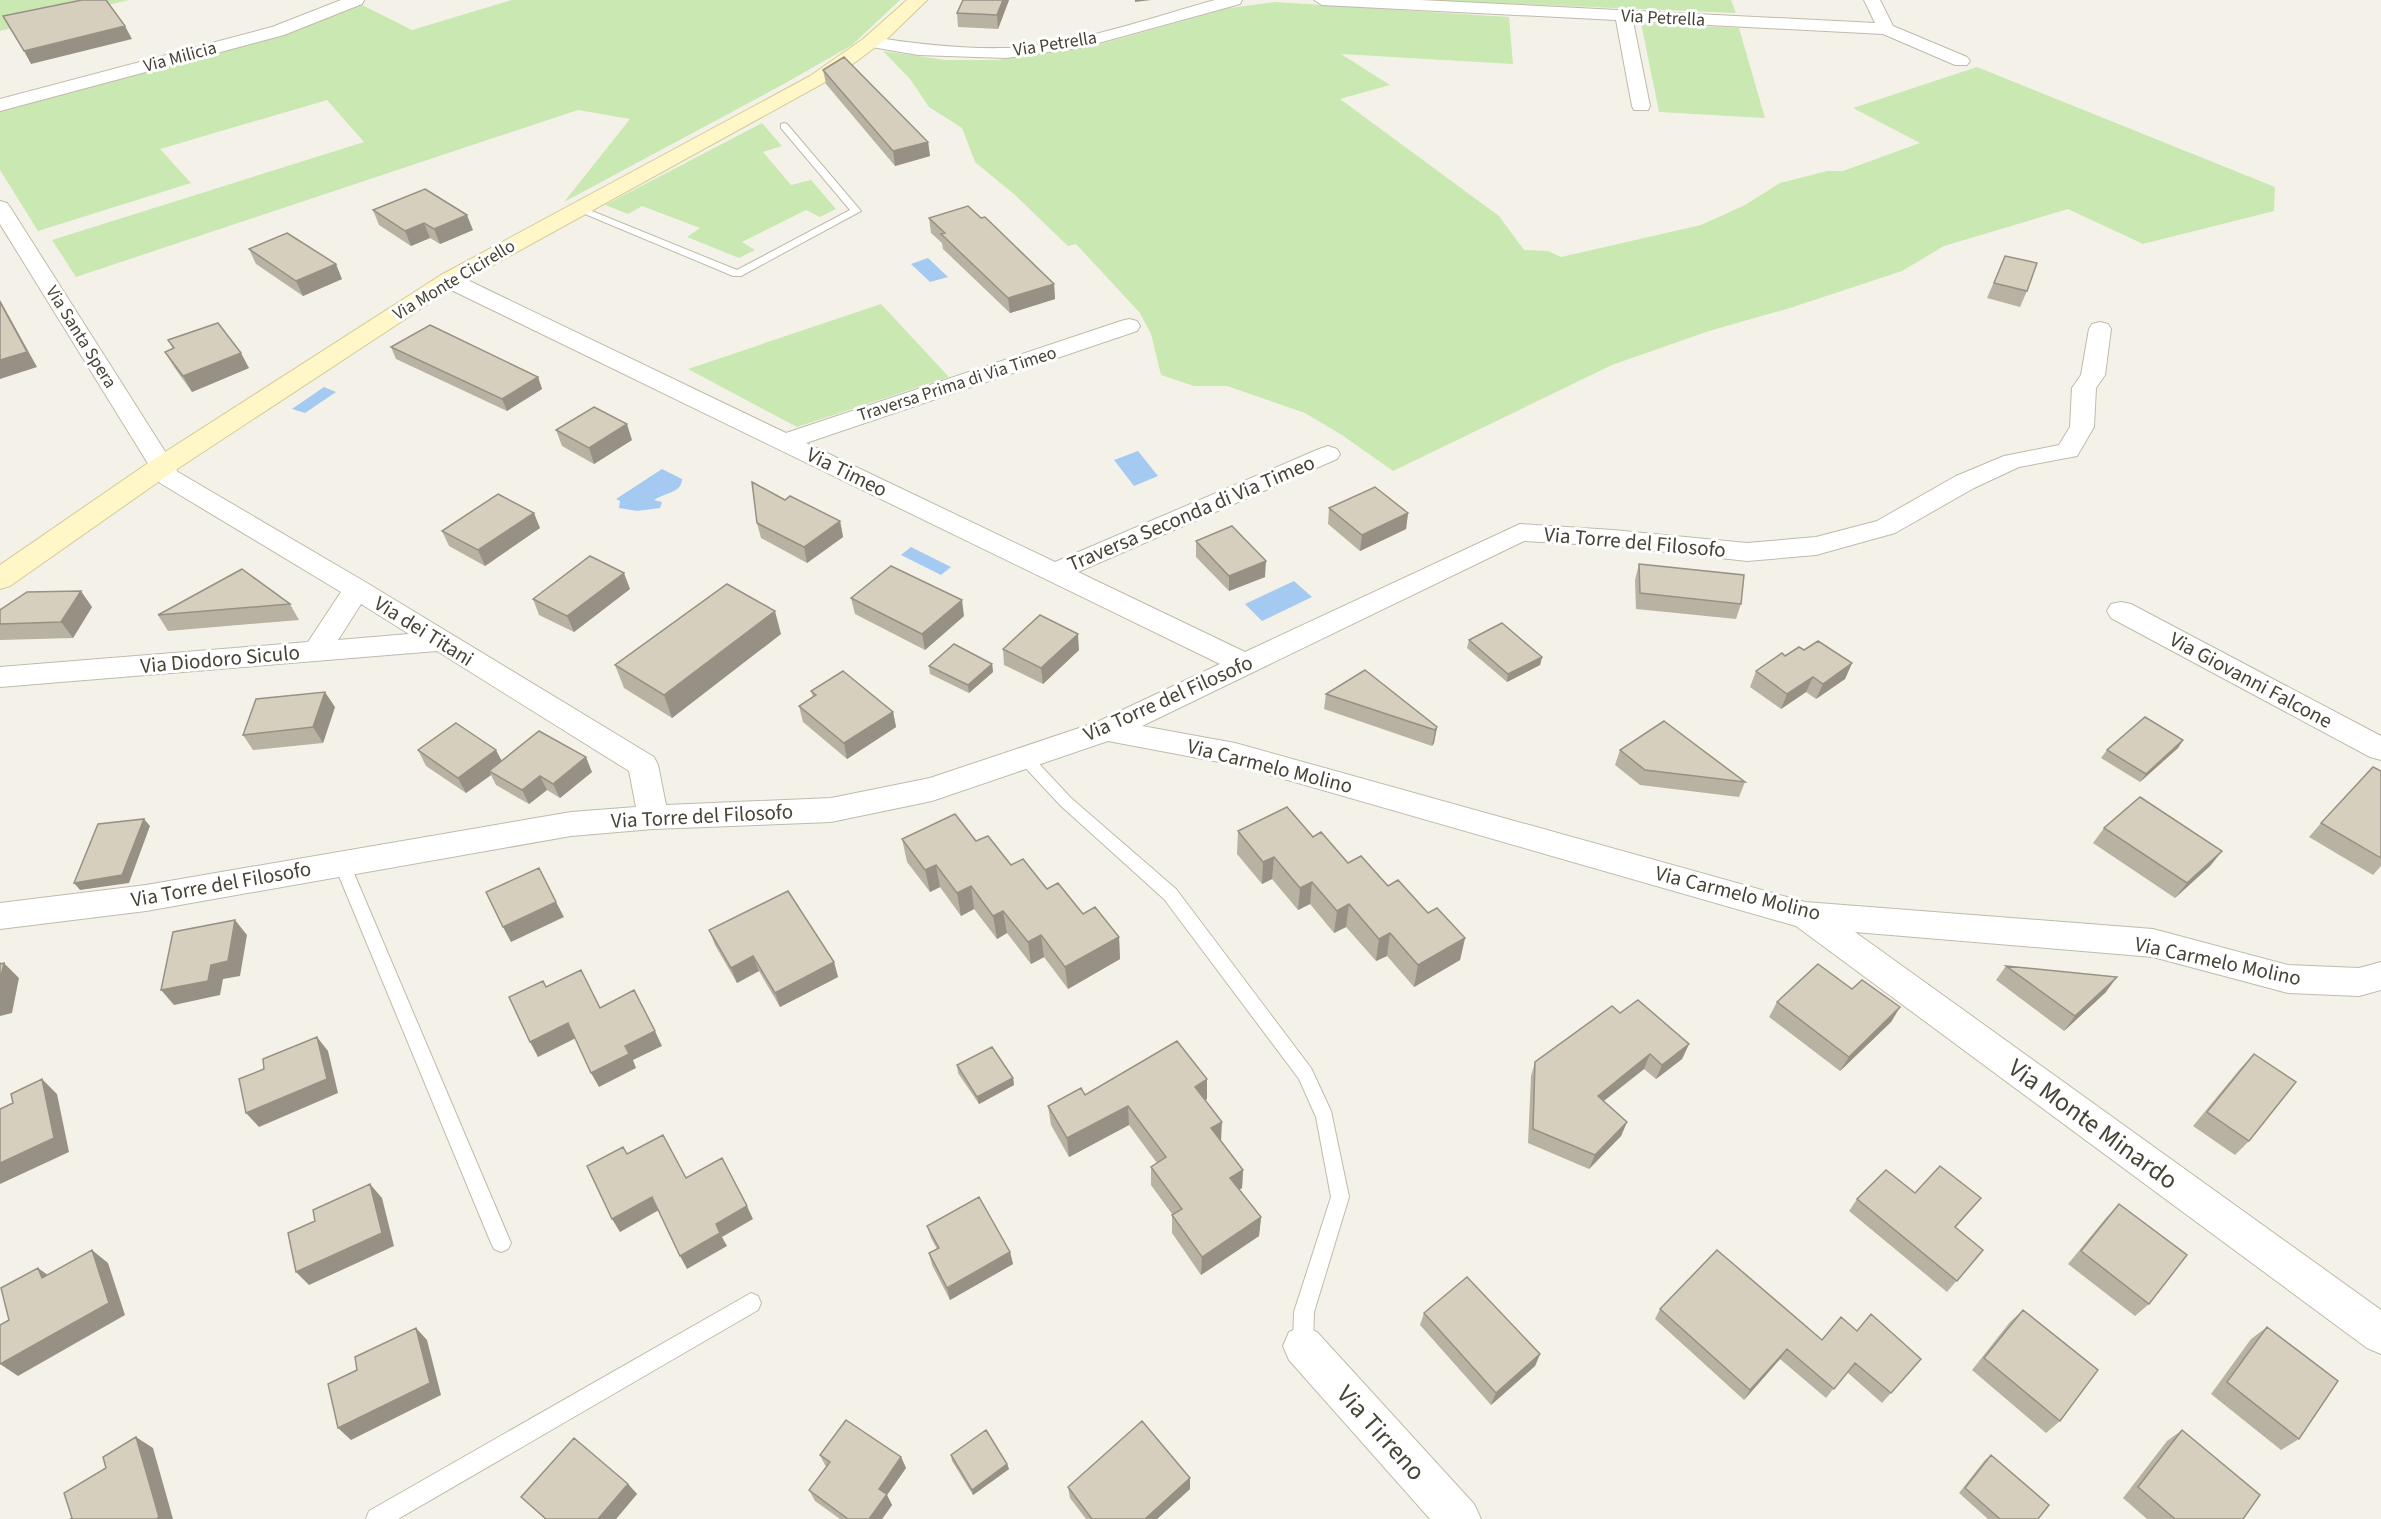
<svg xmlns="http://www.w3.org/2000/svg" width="2381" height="1519" font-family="'Source Sans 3',sans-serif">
<rect width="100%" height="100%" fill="#f4f2e8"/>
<!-- green -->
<path fill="#cae8b1" d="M0,0H129L0,31Z
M512,0H900L852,45L782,85L564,202L630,119L578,110L76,277L52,240L364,142L327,100L160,149L191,183L38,231L0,170V110L280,35L360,4L412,30Z
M1423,0H1731L1736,13Z
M1275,2L1509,17L1513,64L1341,54L1390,85L1340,99L1499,216L1524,250L1548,251L1561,257L1701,225L1745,205L1780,183L1827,171H1843L1920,143L1853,108L1977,67L2275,187L2274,211L2143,244L2068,209L1944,246L1902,271L1790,308L1709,331L1612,365L1393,471L1342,435L1305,413L1227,386H1194L1161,375L1151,334L1140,313L1076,244L1068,246L1015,195L975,162L962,128L929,107L910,79L883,51L945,60H997L1097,45L1229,8Z
M1641,23L1739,28L1765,118L1659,112Z
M762,123L782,146L763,152L791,185L811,180L836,209L820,217L806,210L742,242L755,250L739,258L687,237L700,228L642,206L628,214L605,205Z
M881,304L949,377L797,427L688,369Z"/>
<!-- water -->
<path fill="#a4caf1" d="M928,258L948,277L930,282L911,264Z
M324,387L336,392L305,413L292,409Z
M1138,451L1158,476L1134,486L1114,460Z
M662,469L682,479C682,493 664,493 654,500L662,502L660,508L637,511L619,508L620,501L616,499Z
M911,547L951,567L941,575L901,555Z
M1294,581L1312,597L1262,621L1245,604Z"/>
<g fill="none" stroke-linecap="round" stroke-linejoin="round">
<!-- lane casing -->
<g stroke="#c0baaa" stroke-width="2">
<path id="lane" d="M784,123L787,124L861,211L741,276H733L573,209L582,207L737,270L850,210L781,128V124Z
M1024,751L1029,753L1071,798L1176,889L1311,1068L1331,1111L1349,1197L1314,1312L1313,1345L1310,1352L1303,1355L1296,1352L1293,1345L1294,1312L1331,1197L1316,1117L1299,1079L1164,899L1061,806L1019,761L1017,757L1019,753Z
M342,858L348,860L350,864L511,1243L508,1249L501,1252L494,1249L491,1243L334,864L336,860Z
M751,1293L758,1296L761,1303L758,1310L398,1519H366L369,1511Z"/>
</g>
<!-- street casing -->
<g stroke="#c0baaa" stroke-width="2">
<path id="street" d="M341,0H364L362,4L284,35L0,111V99L272,27Z
M1215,0H1242L1240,4L1084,47L1006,58L918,55L872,47L866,46L863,42L866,38L872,37C916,44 960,49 1005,48C1074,46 1149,18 1215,0Z
M1314,0H1420L1875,23L1864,0H1880L1893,26L1967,57L1970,61L1967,65H1955L1883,34L1633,21L1650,106L1648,110H1634L1632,106L1616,20L1322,5Z
M0,201L7,203L10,207L178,472L367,583L654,757L658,765L666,805L831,798L930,778L1097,722L1220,664L441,285L438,280L441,275L449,274L457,275L786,433L1121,321L1129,319L1137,321L1140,326L1137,331L806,443L1055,562L1319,449L1328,446L1337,449L1340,454L1337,459L1078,572L1245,652L1520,524L1613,530L1747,543L1816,537L1877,521L1956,476L2004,456L2059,445L2070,427L2072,388L2081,375L2089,329L2092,324L2100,322L2108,324L2111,329L2105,375L2096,388L2094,427L2077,456L2019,467L1974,488L1895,533L1816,555L1747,561L1613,546L1524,541L1142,726L1235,743L1805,902L2153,929L2288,965L2359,968L2381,962V990L2359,996L2288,993L2153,957L1855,932L2381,1310V1354L2367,1348L1796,926L1235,765L1108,741L932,801L831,822L653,829L571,836L146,911L0,929V903L146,885L571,812L636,807L629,771L437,651L0,687V667L308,642L341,592L160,483L0,224ZM361,604L409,634L338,640Z
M2121,602L2131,604L2381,736V760L2370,757L2111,618L2107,611L2111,604Z
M1303,1326L1317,1332L1474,1504L1481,1519H1430L1289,1360L1283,1346L1289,1332Z"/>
</g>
<!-- secondary casing -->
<g stroke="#d4ca98" stroke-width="2">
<path id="secondary" d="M907,0H927L889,37L838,75L457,285L171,473L10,586L0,589V565L151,461L441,275L810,76L863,39Z"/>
</g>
<!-- lane -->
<use href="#lane" fill="#fff" fill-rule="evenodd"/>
<!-- street -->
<use href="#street" fill="#fff" fill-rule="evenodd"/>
<!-- secondary -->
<use href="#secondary" fill="#fff7c7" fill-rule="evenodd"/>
</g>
<!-- wall -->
<path fill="#b8b2a3" d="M963,0H1009L998,29L958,27L957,13Z
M823,70L928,142L930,156L895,166L826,84Z
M373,210L473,230L440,244L430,238L411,246L379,225Z
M929,218L1054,284L1055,299L1010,313L943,249L942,243L931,233Z
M249,249L342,279L303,296L256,264Z
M2005,256L2027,291L2020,307L1987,298Z
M168,340L249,368L192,392L174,367L165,352L173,349Z
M391,347L538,377L542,389L507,411L396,359Z
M556,430L632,440L594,464L562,446Z
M785,500L840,521L843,537L807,563L761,538L757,523Z
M1329,508L1408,513L1406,529L1360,551L1328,524Z
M540,528L485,566L449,546L442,531Z
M1196,541L1265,577L1229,591L1196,557Z
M1639,564L1741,604L1736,619L1636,609L1635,580Z
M630,589L574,632L539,615L533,599Z
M851,598L964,616L925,650L855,614Z
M290,604L299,620L168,631L158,615Z
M92,607L73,638L0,640V610Z
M781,634L672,718L624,688L615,665Z
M1469,640L1542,657L1540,665L1507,682L1467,648Z
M1003,649L1079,650L1043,684L1004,665Z
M1785,656L1852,663L1845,679L1816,699L1806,692L1781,709L1750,687L1756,671Z
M992,664L993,672L969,693L930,674L929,666Z
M811,691L893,712L896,727L847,759L803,722L799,706L813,697Z
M1326,694L1437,727L1434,743L1432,746L1324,709Z
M335,707L323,743L253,750L243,735Z
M2183,740L2178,748L2140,782L2101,758L2107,750Z
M418,750L501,761L592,772L560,798L547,790L529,804L496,785L491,775L466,793L426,766Z
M1620,750L1745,782L1739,797L1640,785L1615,765Z
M2381,771V866L2373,875L2309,837L2321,823Z
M2104,828L2222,851L2210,866L2175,898L2093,843Z
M1238,831L1313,837L1348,863L1388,886L1465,938L1460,960L1414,987L1387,956L1376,961L1346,927L1334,933L1310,904L1298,910L1272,879L1262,884L1237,854Z
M902,839L976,841L1119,937L1120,959L1068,989L1044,957L1031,964L1007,933L997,939L974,909L961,916L940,887L930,892L907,862Z
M709,930L834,962L838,977L780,1007L759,971L737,983L715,945Z
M2006,966L2106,992L2064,1031L1996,980Z
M1852,989L1900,1007L1891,1022L1840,1071L1769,1017L1777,1002Z
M1620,1013L1689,1044L1682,1059L1656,1079L1644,1069L1604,1101L1627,1122L1621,1136L1589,1169L1528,1143L1531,1076L1535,1062Z
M2254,1054L2249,1141L2235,1155L2193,1126L2240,1069Z
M957,1065L1013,1078L1014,1085L979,1104L958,1073Z
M1207,1079V1099L1205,1100L1221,1141L1243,1170L1242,1188L1239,1190L1261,1217L1259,1236L1201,1275L1172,1233V1214L1151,1185V1167L1157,1163L1129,1125L1069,1157L1051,1125L1048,1106L1085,1095Z
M1981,1198L1955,1228L1983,1250L1947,1292L1849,1211L1857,1199Z
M2119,1204L2149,1304L2135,1316L2068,1264L2106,1218Z
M927,1226L1010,1252L1013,1264L950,1300L932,1265L929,1253L937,1249L931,1238Z
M1660,1309L1822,1340L1857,1331L1921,1359L1882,1403L1847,1372L1826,1398L1780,1359L1744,1400L1655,1319Z
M2023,1310L2060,1421L2046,1433L1972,1370L2010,1322Z
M1424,1313L1540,1354L1535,1366L1491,1405L1420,1325Z
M2267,1327L2299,1439L2281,1450L2211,1394L2251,1339Z
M2182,1430L2243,1519H2147L2123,1498L2167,1441Z
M820,1455L901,1457L906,1468L887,1495L892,1505L882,1519H840L815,1501L809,1490L826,1467Z
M951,1455L1007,1464L1009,1469L973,1495L952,1461Z
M1991,1455L2038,1519H1988L1959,1493L1985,1460Z
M628,1484L637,1494L616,1519H545L521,1497Z
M1068,1487L1190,1489L1157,1519H1086L1070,1498Z"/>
<!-- shaded-wall -->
<path fill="#969184" d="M1003,0H1009L998,29L997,15Z
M1135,0H1151L1135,2Z
M125,26L132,39L31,64L24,51Z
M928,142L930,156L895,166L893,151Z
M467,215L473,230L440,244L434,229Z
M424,223L430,238L411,246L405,231Z
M336,264L342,279L303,296L296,281Z
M1054,284L1055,299L1010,313L1008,298Z
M0,300L37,367L0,379Z
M241,353L249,368L192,392L183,376Z
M538,377L542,389L507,411L502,399Z
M627,424L632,440L594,464L589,448Z
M534,513L540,528L485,566L478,550Z
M1408,513L1406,529L1360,551L1362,535Z
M840,521L843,537L807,563L804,547Z
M1266,561L1265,577L1229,591V576Z
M624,573L630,589L574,632L567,616Z
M81,591L92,607L73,638L61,622Z
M962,600L964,616L925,650L922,634Z
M775,611L781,634L672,718L664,695Z
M1078,634L1079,650L1043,684L1041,668Z
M1542,657L1540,665L1507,682L1508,674Z
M1852,663L1845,679L1816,699L1823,684Z
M992,664L993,672L969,693L968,685Z
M1813,677L1806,692L1781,709L1787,694Z
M325,692L335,707L323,743L313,727Z
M893,712L896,727L847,759L844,743Z
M1437,727L1434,743L1432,746L1435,730Z
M2183,740L2178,748L2140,782L2146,774Z
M496,750L504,765L489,771L491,775L466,793L458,778Z
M586,757L592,772L560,798L553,784Z
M540,776L547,790L529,804L522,790Z
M144,819L150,826L129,883L80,890L74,883Z
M2222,851L2210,866L2175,898L2187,883Z
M1274,857L1272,879L1262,884L1263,862Z
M936,865L940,887L930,892L925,870Z
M1312,882L1310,904L1298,910L1300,888Z
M971,886L974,909L961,916L957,893Z
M556,902L564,917L511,942L503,927Z
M1349,904L1346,927L1334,933L1337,911Z
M1003,911L1007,933L997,939L993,916Z
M235,920L247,935L240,976L223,979L220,995L174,1005L161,990L211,965Z
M1390,933L1387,956L1376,961L1379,939Z
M1041,935L1044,957L1031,964L1028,942Z
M1119,937L1120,959L1068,989L1065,967Z
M1465,938L1460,960L1414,987L1418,965Z
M753,956L759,971L737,983L731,968Z
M0,962L3,965L4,963L19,978L12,1013L0,1016Z
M834,962L838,977L780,1007L775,993Z
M2117,977L2106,992L2064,1031L2075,1016Z
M1900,1007L1891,1022L1840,1071L1849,1057Z
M568,1023L576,1038L538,1057L530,1042Z
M655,1031L662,1046L633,1060L636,1068L599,1087L591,1073L625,1046Z
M317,1037L328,1051L338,1093L259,1127L246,1113Z
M1689,1044L1682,1059L1656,1079L1662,1065Z
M1650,1054L1644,1069L1592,1110L1598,1096Z
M1013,1078L1014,1085L979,1104L977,1097Z
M42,1079L57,1094L69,1152L0,1184V1163Z
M1207,1079V1099L1195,1106V1087Z
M1128,1106L1129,1125L1069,1157L1067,1138Z
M1222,1122L1221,1141L1211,1128Z
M1627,1122L1621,1136L1589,1169L1595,1155Z
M1243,1170L1242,1188L1229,1196L1230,1178Z
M370,1184L382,1198L394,1246L309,1285L296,1272Z
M652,1197L659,1210L620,1232L612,1219Z
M747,1206L753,1219L722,1237L727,1246L687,1269L680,1256L716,1224Z
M1261,1217L1259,1236L1201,1275L1202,1257Z
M92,1250L108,1263L125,1315L18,1376L0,1364Z
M1010,1252L1013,1264L950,1300L947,1288Z
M38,1268L55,1280L42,1278Z
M416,1328L427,1340L441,1395L351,1440L338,1428Z
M1787,1349L1780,1359L1744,1400L1750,1390Z
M1540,1354L1535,1366L1491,1405L1496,1393Z
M136,1437L153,1448L173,1519H156Z
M901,1457L906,1468L887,1495L892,1505L882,1519H869L879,1489Z
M1007,1464L1009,1469L973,1495L972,1490Z
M1190,1478V1489L1157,1519H1145Z
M628,1484L637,1494L616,1519H598Z"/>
<!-- building -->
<path fill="#d6cfbd" stroke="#969184" stroke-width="1.5" d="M82,0H106L125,26L24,51L3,16Z
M963,0H1003L997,15L957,13Z
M844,57L928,142L893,151L823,70Z
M425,189L467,215L434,229L424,223L405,231L373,210Z
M968,206L981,218L985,217L1054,284L1008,298L941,234L945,233L929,218Z
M287,233L336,264L296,281L249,249Z
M2005,256L2037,263L2027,291L1994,283Z
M0,302L27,352L0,360Z
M218,323L241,353L183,376L165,352L174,348L168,340Z
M430,325L538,377L502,399L391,347Z
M594,407L627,424L589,448L556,430Z
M752,482L785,500L790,496L840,521L804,547L757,523Z
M1375,487L1408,513L1362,535L1329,508Z
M498,494L534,513L478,550L442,531Z
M1232,526L1266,561L1229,576L1196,541Z
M590,556L624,573L567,616L533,599Z
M1639,564L1744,575L1741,604L1640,593Z
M891,566L962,600L922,634L851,598Z
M242,569L290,604L158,615Z
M727,584L775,611L664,695L615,665Z
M81,591L61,622L0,624V610L27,592Z
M1040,615L1078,634L1041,668L1003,649Z
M1502,623L1542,657L1508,674L1469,640Z
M1818,641L1852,663L1823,684L1813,677L1787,694L1756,671L1782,653L1785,656L1799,647L1804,650Z
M954,644L992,664L968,685L929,666Z
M1365,670L1437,727L1435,730L1326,694Z
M843,671L893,712L844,743L799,706L816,695L811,691Z
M325,692L313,727L243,735L256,699Z
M2145,717L2183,740L2146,774L2107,750Z
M1664,721L1745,782L1645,770L1620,750Z
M456,723L496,750L458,778L418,750Z
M539,731L586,757L553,784L540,776L522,790L489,771Z
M2373,767L2381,771V858L2321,823Z
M2140,797L2222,851L2187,883L2104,828Z
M1287,807L1313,837L1321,832L1348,863L1361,856L1388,886L1398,880L1428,913L1437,908L1465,938L1418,965L1390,933L1379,939L1349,904L1337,911L1312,882L1300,888L1274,857L1263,862L1238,831Z
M955,814L976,841L988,836L1011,865L1023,859L1047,889L1058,883L1083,914L1095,907L1119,937L1065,967L1041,935L1028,942L1003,911L993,916L971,886L957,893L936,865L925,870L902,839Z
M144,819L122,875L74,883L98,824Z
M539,868L556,902L503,927L486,892Z
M788,891L834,962L775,993L753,956L731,968L709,930Z
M235,920L228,961L211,965L208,981L161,990L173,932Z
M4,963L0,981V964Z
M1818,964L1852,989L1862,980L1900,1007L1849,1057L1777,1002Z
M2006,966L2117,977L2075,1016Z
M581,970L600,1008L634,990L655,1031L625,1046L629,1054L591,1073L568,1023L530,1042L509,997L543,981L546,987Z
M1638,1000L1689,1044L1662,1065L1650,1054L1598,1096L1627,1122L1595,1155L1533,1129L1535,1062L1612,1006L1620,1013Z
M317,1037L327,1079L246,1113L239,1079L264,1069L263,1059Z
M1177,1041L1207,1079L1195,1087L1222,1122L1211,1128L1243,1170L1230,1178L1261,1217L1202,1257L1172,1215L1182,1209L1151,1167L1166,1157L1128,1106L1067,1138L1048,1106L1081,1088L1085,1095Z
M992,1047L1013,1078L977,1097L957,1065Z
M2254,1054L2296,1082L2249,1141L2207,1112Z
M42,1079L54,1138L0,1163V1109L13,1103L11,1094Z
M663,1135L686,1178L722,1158L747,1206L716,1224L720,1233L680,1256L652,1197L612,1219L587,1166L623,1147L627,1154Z
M1940,1166L1981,1198L1955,1227L1983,1250L1957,1281L1857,1199L1886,1170L1915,1193Z
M370,1184L382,1233L296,1272L288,1233L315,1221L313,1210Z
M979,1197L1010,1252L947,1288L929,1253L939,1248L927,1226Z
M2119,1204L2187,1255L2149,1304L2081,1251Z
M92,1250L109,1303L0,1364V1325L9,1320L1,1288L38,1268L42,1278Z
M1717,1250L1822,1340L1841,1317L1857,1331L1871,1314L1921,1359L1891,1393L1855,1363L1834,1389L1787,1349L1750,1390L1660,1309Z
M1467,1277L1540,1354L1496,1393L1424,1313Z
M2023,1310L2098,1370L2060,1421L1984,1358Z
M2267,1327L2338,1381L2299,1439L2227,1382Z
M416,1328L430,1383L338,1428L328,1384L357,1370L355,1357Z
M846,1420L901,1457L879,1489L887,1494L869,1519H848L809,1490L830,1462L820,1455Z
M1142,1421L1190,1478L1145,1519H1092L1068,1487Z
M986,1430L1007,1464L972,1490L951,1455Z
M2182,1430L2260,1495L2243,1519H2175L2138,1487Z
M136,1437L159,1517L156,1519H70L72,1518L64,1493L106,1468L103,1457Z
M574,1438L628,1484L598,1519H546L521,1497Z
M1991,1455L2049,1505L2038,1519H2000L1965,1488Z"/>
<g text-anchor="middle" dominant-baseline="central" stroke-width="6" stroke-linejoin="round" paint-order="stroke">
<!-- far-street labels -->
<g font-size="18" fill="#474336" stroke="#fff">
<text transform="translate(1663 18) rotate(3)">Via Petrella</text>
<text transform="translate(1055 44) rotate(-9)">Via Petrella</text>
<text transform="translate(180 57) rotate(-15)">Via Milicia</text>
<text transform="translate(454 280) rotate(-31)">Via Monte Cicirello</text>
<text transform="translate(81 337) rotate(58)">Via Santa Spera</text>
<text transform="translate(957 384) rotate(-18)">Traversa Prima di Via Timeo</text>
</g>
<!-- street labels -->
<g font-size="21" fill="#474336" stroke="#fff">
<text transform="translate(847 472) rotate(26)">Via Timeo</text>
<text transform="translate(1191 513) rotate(-23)">Traversa Seconda di Via Timeo</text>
<text transform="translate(1635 542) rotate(5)">Via Torre del Filosofo</text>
<text transform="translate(424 631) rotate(32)">Via dei Titani</text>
<text transform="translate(220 659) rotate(-5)">Via Diodoro Siculo</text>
<text transform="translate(2251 680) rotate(28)">Via Giovanni Falcone</text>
<text transform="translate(1168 698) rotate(-24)">Via Torre del Filosofo</text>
<text transform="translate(1270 766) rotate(14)">Via Carmelo Molino</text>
<text transform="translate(702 816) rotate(-3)">Via Torre del Filosofo</text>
<text transform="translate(221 884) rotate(-10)">Via Torre del Filosofo</text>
<text transform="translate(1738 893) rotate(14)">Via Carmelo Molino</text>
<text transform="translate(2218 961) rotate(12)">Via Carmelo Molino</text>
</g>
<!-- near-street labels -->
<g font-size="26" fill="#474336" stroke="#fff">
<text transform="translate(2093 1124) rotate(36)">Via Monte Minardo</text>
<text transform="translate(1381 1433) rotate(48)">Via Tirreno</text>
</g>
</g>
</svg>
